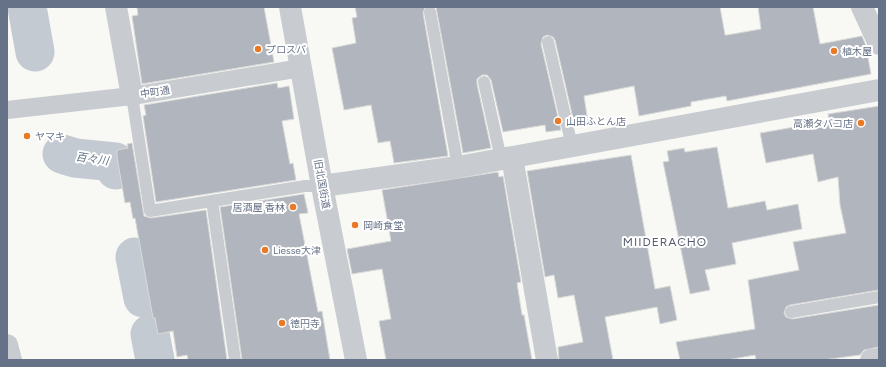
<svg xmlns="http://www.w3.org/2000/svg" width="886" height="367" font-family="Figtree,'Noto Sans JP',sans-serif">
<rect width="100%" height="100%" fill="#f8f8f5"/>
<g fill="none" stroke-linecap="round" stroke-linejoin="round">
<!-- river -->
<path stroke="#c3cad1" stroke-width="39" d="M27,7L35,52
M62,154L75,158L115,162L116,170
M135,257L143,298
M150,334L155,360"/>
</g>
<!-- building -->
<path fill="#b1b6be" stroke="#dadad8" d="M137,7H264L274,62L142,84L132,16L138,15Z
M355,7H425L423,13L448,156L394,163L390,141L378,143L371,105L344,110L332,48L356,43L352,18L357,17Z
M436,7H720L725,35H727L761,29L758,7H813L820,44L862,36L866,46L871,74L727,101L726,96L691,102V106L639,116L634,86L584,96L588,122H586V125L575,127L555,40L553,37L547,35L543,37L541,44L561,130L546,132L545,125L503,132L491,80L487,75H482L477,79V84L491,148L463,153Z
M277,83L278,88L289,86L294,119L282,121L290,164L293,163L296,180L156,202L143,116L146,115L144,105Z
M879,106V290L790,305L786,307L784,313L786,317L792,319L879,305V347L864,350L860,355L823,360H756L755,355L727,360H680L676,342L755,329L748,280L799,270L793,242L846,233L840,205L838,177L818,182L813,154L766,163L760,133L829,121L828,114Z
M132,143L144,216L151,218L206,210L227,360H188L187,355L177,357L173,331L158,334L155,318H153L135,218L133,219L130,202L125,203L117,157V150L128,148L127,144Z
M717,147L728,208L765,201L767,210L798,204L802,229L732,243L736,264L705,270L710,290L690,294L663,162L669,161L667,151L684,148L685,152Z
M631,155L655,289L670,286L677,320L660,324L657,307L605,317L613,360H559L558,347L583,342L574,295L558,298L554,275L545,277L527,171Z
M498,172L499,177L503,176L521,282L517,283L522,315H524L532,360H386L379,321L391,319L382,269L352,274L347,249L391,241L382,190Z
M304,194L308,213L299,214L318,312L322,311L330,360H242L220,207Z"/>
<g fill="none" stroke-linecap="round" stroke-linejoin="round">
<!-- service -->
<path stroke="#c8cbcf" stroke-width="12" d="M430,12L458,167
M548,42L572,146
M484,82L501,159
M132,96L150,211L305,186H322
M212,201L235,360
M791,312L879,297"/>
<!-- pedestrian -->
<path stroke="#c8cbcf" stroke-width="18" d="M7,110L132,96L301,68"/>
<!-- minor -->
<path stroke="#c8cbcf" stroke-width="22" d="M116,7L132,96
M290,7L322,186L356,360
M862,7L879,44
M512,157L547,360
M322,186L458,167L879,90
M7,345L11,360
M871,360L879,359"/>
</g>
<!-- markers -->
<g fill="#e87926" stroke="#fff" stroke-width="1.5">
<circle cx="258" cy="49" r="4"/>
<circle cx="834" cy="51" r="4"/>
<circle cx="558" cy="121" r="4"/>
<circle cx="861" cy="123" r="4"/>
<circle cx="27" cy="136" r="4"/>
<circle cx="293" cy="207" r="4"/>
<circle cx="355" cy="225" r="4"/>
<circle cx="265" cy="250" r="4"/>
<circle cx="282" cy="323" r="4"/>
</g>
<g text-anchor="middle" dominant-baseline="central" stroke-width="4" stroke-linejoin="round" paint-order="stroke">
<!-- poi labels -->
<g font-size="10" fill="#667287" stroke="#fff" text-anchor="start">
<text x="266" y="49">プロスパ</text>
<text x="842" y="51">植木屋</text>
<text x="566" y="121">山田ふとん店</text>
<text x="853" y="123" text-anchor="end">高瀬タバコ店</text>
<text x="35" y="136">ヤマキ</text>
<text x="285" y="207" text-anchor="end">居酒屋 香林</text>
<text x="363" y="225">岡崎食堂</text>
<text x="273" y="250">Liesse大津</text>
<text x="290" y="323">徳円寺</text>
</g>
<!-- street labels -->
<g font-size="10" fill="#667287" stroke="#fff">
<text transform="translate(155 92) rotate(-9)">中町通</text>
<text transform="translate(322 184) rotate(80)">旧北国街道</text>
</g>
<!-- water labels -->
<g font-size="11" font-style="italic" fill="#637383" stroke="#fff">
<text transform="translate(92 159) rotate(8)">百々川</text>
</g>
<!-- quarter labels -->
<g font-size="12" letter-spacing="1" fill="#555d6c" stroke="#fff">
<text x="665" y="242">MIIDERACHO</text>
</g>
</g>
<!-- border -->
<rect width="886" height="367" fill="none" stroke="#667287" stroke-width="16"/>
</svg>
